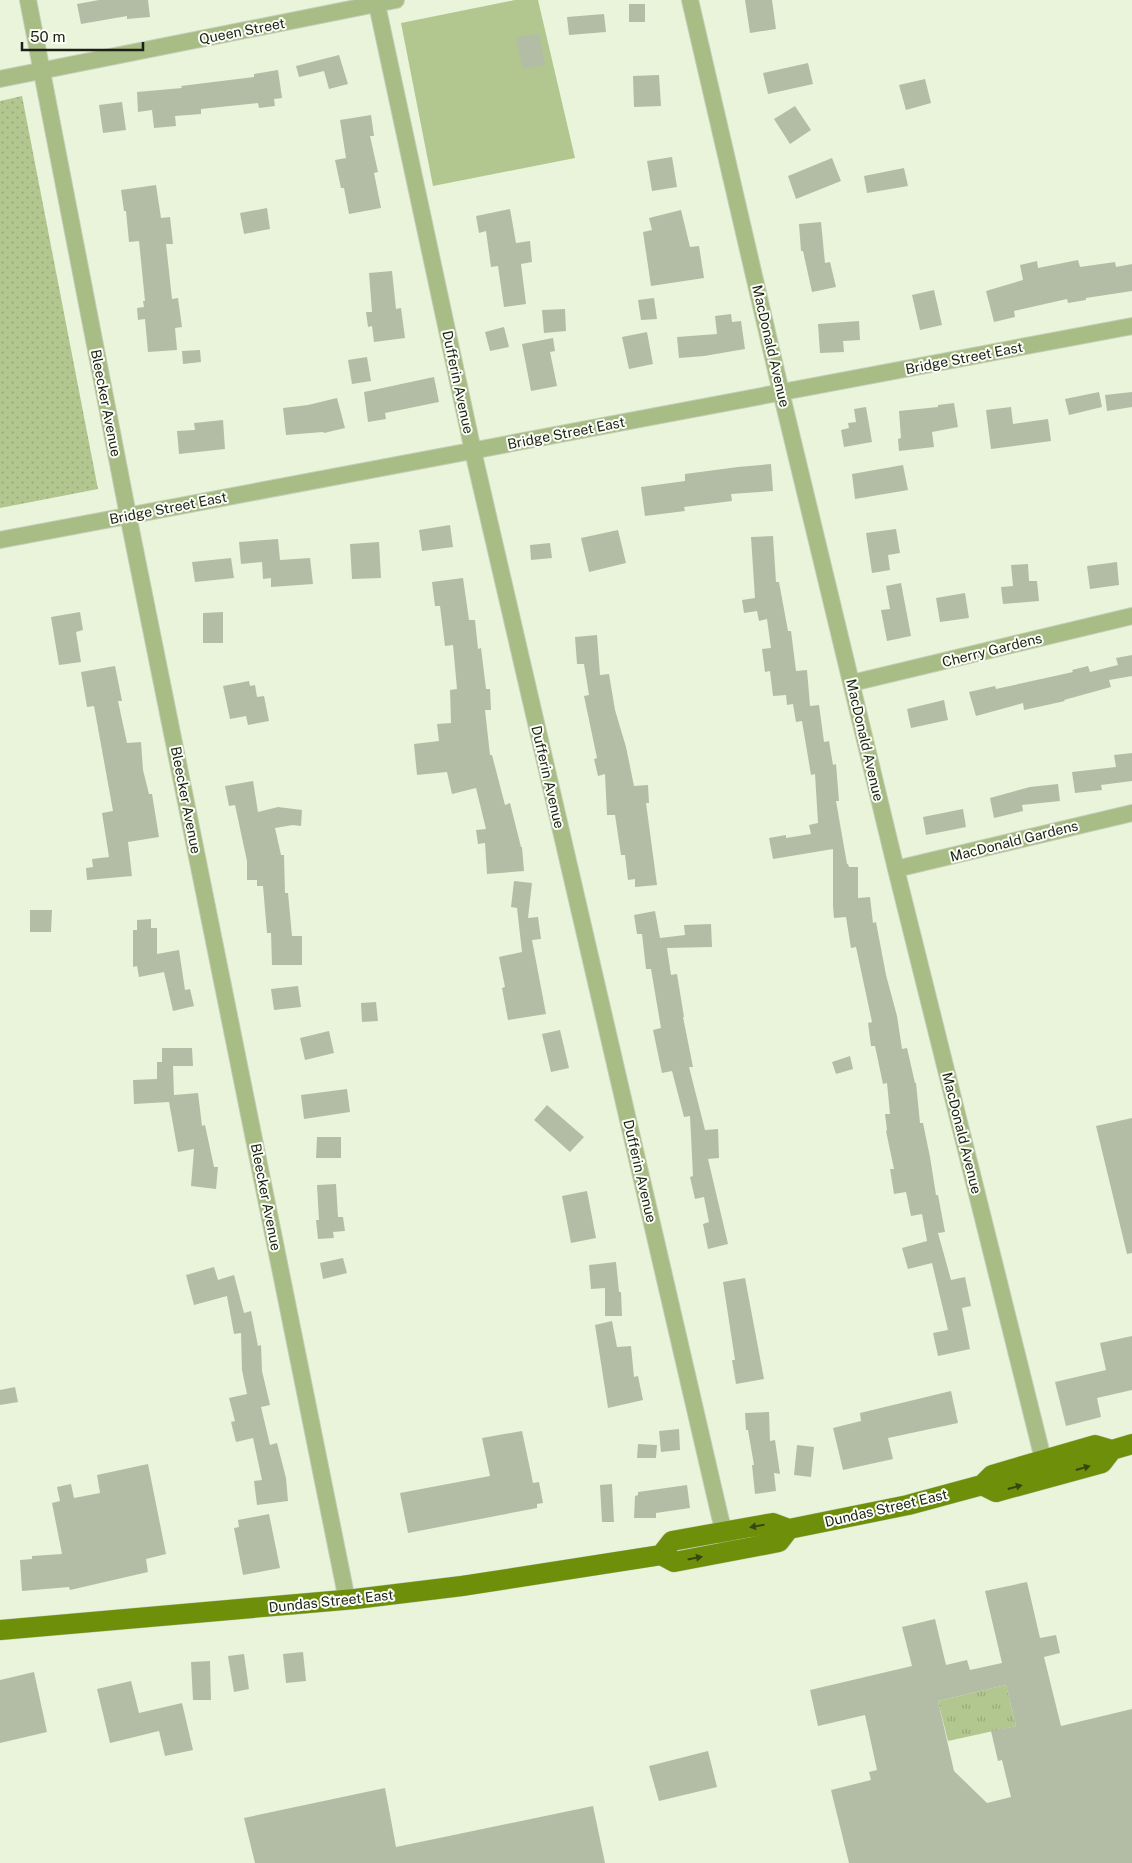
<svg xmlns="http://www.w3.org/2000/svg" width="1132" height="1863" font-family="'Public Sans',sans-serif">
<defs>
<pattern id="grass-tufts" width="24" height="20" patternUnits="userSpaceOnUse" patternTransform="scale(1.25)"><rect width="24" height="20" fill="#b2c690"/><path d="M3 7l-1-3M5 7V3M7 7l1-3M15 17l-1-3M17 17v-4M19 17l1-3" fill="none" stroke="#98aa7b"/></pattern>
<pattern id="park-dots" width="8" height="8" patternUnits="userSpaceOnUse" patternTransform="scale(1.25)"><rect width="8" height="8" fill="#b2c690"/><path d="M2 2h.1M6 6h.1" fill="none" stroke="#98aa7b" stroke-width="1.8" stroke-linecap="round"/></pattern>
</defs>
<rect width="100%" height="100%" fill="#eaf4db"/>
<!-- grass -->
<path fill="url(#grass-tufts)" d="M1006,1685L1016,1726L948,1741L938,1701Z"/>
<!-- park -->
<path fill="url(#park-dots)" d="M22,96L98,489L0,508V101Z"/>
<!-- garden -->
<path fill="#b2c690" d="M515,0H538L575,158L433,186L401,23Z"/>
<!-- building -->
<path fill="#b3bda5" fill-rule="evenodd" d="M99,0H148L150,17L127,19V16L81,24L77,4Z
M745,0H772L776,29L750,33Z
M629,4H645V22H629Z
M604,14L606,32L569,35L567,17Z
M539,33L545,65L523,69L516,38Z
M339,55L348,84L329,89L324,71L299,77L296,66Z
M808,63L813,84L768,94L763,73Z
M278,70L282,98L274,99L275,106L259,108L258,103L201,109V114L175,116L176,126L154,128L152,110L138,112L137,92L182,88L181,86L254,77V74Z
M659,75L661,106L634,107L633,76Z
M925,79L931,103L906,110L899,85Z
M122,102L126,130L103,133L99,105Z
M795,106L811,130L790,144L774,119Z
M371,115L374,136H370L378,172L374,173L381,208L349,214L344,188H341L335,160L346,158L340,120Z
M672,157L677,187L652,191L647,161Z
M832,158L841,181L796,199L788,176Z
M904,168L908,186L867,193L864,176Z
M156,185L161,218L170,217L173,244H166L172,299L178,298L182,327L175,328L177,350L148,352L145,319L138,320L137,308L144,307L143,301H145L139,241L129,242L126,211H124L121,190Z
M267,208L270,229L244,234L240,213Z
M510,209L516,243L530,241L532,262L521,264L526,304L504,307L498,266L491,267L486,231L479,233L476,216Z
M681,210L690,247L699,246L704,278L651,286L643,232L652,230L649,218Z
M821,222L825,263L830,262L836,287L812,292L803,251H801L799,224Z
M1078,260L1080,267L1115,262L1116,267L1132,264V291L1086,298V300L1068,303L1067,299L1014,311L1015,317L994,322L986,291L1023,280L1020,265L1037,261L1038,268Z
M392,271L396,309L401,308L405,338L374,342L372,326L368,327L366,312H372L369,273Z
M934,290L942,325L920,330L912,295Z
M654,298L657,319L641,320L638,300Z
M565,309L566,331L544,333L542,310Z
M731,314L732,322L741,321L745,349L704,356L679,358L677,337L717,334L715,316Z
M859,321L860,340L843,341L844,352L820,353L818,324Z
M504,327L509,347L490,351L485,332Z
M647,332L653,364L629,369L622,337Z
M553,338L555,351L550,352L557,386L531,391L522,344Z
M200,350L201,362L183,364L182,351Z
M367,357L371,381L352,384L348,360Z
M434,377L439,402L385,413L386,419L368,422L364,392Z
M1099,392L1102,407L1069,415L1065,399Z
M1132,392V407L1107,411L1105,395Z
M337,398L345,428L324,433L323,432L286,435L283,408L308,405Z
M954,403L958,427L932,432L934,447L899,451L898,439L901,438L899,411L938,407V405Z
M866,407L872,442L844,447L841,430L849,428L848,423L856,422L854,409Z
M1011,407L1013,424L1048,419L1051,441L991,449L986,410Z
M223,420L225,449L179,454L177,431L195,430L194,423Z
M771,464L773,491L731,494L732,501L684,507L685,511L645,516L641,487L685,481V474L738,467Z
M903,465L908,490L855,499L852,474Z
M450,525L453,547L422,551L419,530Z
M896,529L900,553L888,555L890,570L872,573L866,533Z
M618,530L626,563L589,572L581,538Z
M773,536L776,582H779L788,631H791L796,671L807,670L810,706L819,705L824,742L829,741L833,765L836,764L839,801H836L847,864H848L849,867H858V898L870,897L873,923L876,922L886,975L897,1016L902,1049L907,1048L915,1083H916L920,1123H923L930,1157L936,1195H938L945,1232L938,1233L951,1280L965,1277L971,1306L962,1308L970,1349L938,1356L933,1333L948,1330L932,1263L908,1269L902,1248L927,1241L922,1214L911,1216L906,1192L894,1194L890,1169H894L886,1131L887,1130L885,1114H890L887,1083L883,1084L875,1046H871L868,1023L872,1022L856,947L851,948L846,917L834,918L833,906V849L773,859L769,838L786,835V838L811,834L809,825L818,823L815,774L811,775L802,721L796,722L793,704L787,705L786,695L773,696L770,671L765,672L762,649L771,648L767,619L759,621L757,611L744,613L742,600L755,598L751,537Z
M278,539L280,560L310,558L313,584L271,587V578L263,579L262,562L241,564L239,542Z
M379,542L381,578L352,579L350,544Z
M550,543L552,558L531,560L530,545Z
M231,558L234,578L195,582L192,562Z
M1117,562L1119,585L1090,589L1087,566Z
M1028,564L1029,581H1037L1039,601L1003,604L1001,587L1013,586L1011,565Z
M463,578L469,620H475L478,649L481,648L486,689H490L491,710H485L490,755H492L505,805L510,803L521,847H522L524,871L487,874L485,843L478,844L476,830L486,829L476,788L452,794L447,772L417,775L414,744L439,741L437,724L451,723L450,690L457,689L453,645L445,646L440,606H435L432,582Z
M901,583L911,636L887,641L881,610L890,609L886,586Z
M965,593L969,618L940,622L936,598Z
M80,612L83,630L76,632L81,662L59,665L51,617Z
M223,612V643H203V613Z
M597,635L600,675L609,674L615,710L626,747L634,786L648,785L649,803H646L657,885L635,887V879L628,880L625,855H621L615,815H607L605,774L598,776L594,759L597,758L584,696L589,695L584,664H577L575,637Z
M1132,655V676L1109,680L1111,687L1064,700L1065,701L1024,710L1023,703L976,716L969,692L995,686L996,689L1073,672L1072,670L1088,666L1090,672L1118,665L1116,658Z
M115,666L122,701H118L127,743L141,742L143,770L149,794H152L159,837L128,842L132,876L87,880L86,868L93,867L92,859L109,857L102,813L113,811L94,706L87,707L81,672Z
M249,681L250,686L255,685L257,697L264,696L269,721L248,725L246,716L230,719L223,686Z
M944,700L948,720L911,728L907,709Z
M1132,753V781L1101,785L1102,790L1075,793L1072,772L1116,767L1114,755Z
M253,781L258,812L278,807L302,810L301,826L293,825L275,828L281,855H284L285,893H288L292,936H302V965H272L271,933H267L263,886H257V880H247V861L235,805L229,806L225,786Z
M1058,784L1060,801L1022,805L1023,811L994,818L990,798L1030,787Z
M963,809L966,827L926,835L923,817Z
M514,881L532,883L528,918L538,917L541,939L532,940L546,1014L508,1020L502,988L505,987L499,957L522,952L517,908L511,907Z
M30,910H52L51,932H30Z
M655,911L660,938L685,935L684,925L711,924L712,947L667,948L671,975L677,974L684,1017H683L693,1067H689L705,1130L718,1129L719,1158L708,1159L728,1244L708,1249L703,1224L709,1222L704,1197L695,1199L690,1177L693,1176L690,1116L684,1117L672,1071L662,1073L653,1030L661,1028L651,969H646L642,934H637L634,915Z
M151,919V928H157V954L179,950L185,990L190,989L194,1006L173,1011L164,972L139,977L137,966L133,967V930H137V920Z
M298,986L301,1007L274,1010L271,989Z
M376,1002L378,1021L362,1022L361,1003Z
M560,1030L569,1068L551,1072L542,1034Z
M329,1031L334,1053L305,1060L300,1038Z
M162,1048H192L193,1066H173L174,1095L198,1093L202,1126L205,1125L214,1167H218L216,1189L191,1186L194,1149L178,1152L169,1102L134,1104L133,1080L157,1079V1062H162Z
M850,1056L853,1069L836,1074L832,1062Z
M347,1089L350,1112L304,1119L301,1095Z
M547,1105L584,1137L570,1152L534,1120Z
M1132,1118V1253L1127,1254L1096,1126Z
M317,1137H341V1158H316Z
M336,1184L338,1217H343L345,1231L333,1232L334,1238L318,1239L316,1220H319L317,1185Z
M587,1191L596,1238L571,1243L562,1196Z
M343,1258L347,1273L323,1279L320,1263Z
M616,1262L619,1292H621L622,1316H605V1288L591,1289L589,1265Z
M214,1267L218,1280L234,1275L244,1313L251,1311L258,1346L261,1345L262,1371L270,1405L261,1407L270,1445L277,1443L286,1478L288,1501L257,1505L254,1481L262,1480L253,1438L236,1442L231,1422L235,1421L229,1398L247,1394L242,1370L241,1333L234,1334L227,1296L194,1305L186,1275Z
M745,1278L764,1379L736,1384L732,1360H735L723,1282Z
M612,1321L617,1347L631,1346L634,1377L638,1376L643,1400L608,1408L595,1325Z
M1132,1336V1390L1097,1398L1101,1417L1066,1426L1055,1382L1106,1370L1100,1343Z
M15,1387L18,1402L0,1405V1390Z
M951,1391L958,1423L888,1438L893,1459L843,1470L833,1428L861,1421L860,1413Z
M769,1412L770,1441L775,1440L780,1474L774,1473L776,1491L755,1494L752,1465H754L748,1430H746L745,1413Z
M679,1429L680,1450L661,1452L659,1431Z
M522,1431L533,1483L539,1482L543,1503L537,1504V1508L408,1533L400,1493L490,1476L482,1438Z
M638,1444L657,1445L656,1458H637Z
M797,1445L814,1447L811,1477L794,1475Z
M148,1464L166,1554L146,1559L148,1572L70,1590L69,1587L22,1591L20,1560L32,1559V1556L62,1554L52,1503L60,1501L57,1487L71,1484L74,1498L100,1493L97,1475Z
M612,1484L614,1522H602L600,1485Z
M687,1485L690,1508L656,1513V1518H634L635,1496L638,1495V1492Z
M269,1514L280,1568L243,1575L234,1528L239,1527L238,1520Z
M1027,1582L1040,1638L1056,1635L1060,1653L1044,1657L1061,1726L1132,1709V1863H849L831,1790L871,1780L869,1772L877,1770L865,1715L818,1726L810,1690L912,1666L902,1627L935,1619L946,1665L967,1660L970,1670L1002,1663L985,1591ZM1006,1685L1016,1726L991,1731L998,1761L1002,1760L1011,1797L987,1803L954,1771L938,1701Z
M303,1652L306,1681L286,1683L283,1654Z
M244,1654L249,1689L234,1692L228,1656Z
M210,1661L211,1700H193L191,1662Z
M34,1672L47,1732L0,1743V1680Z
M131,1681L139,1713L182,1703L193,1750L165,1756L159,1731L110,1743L97,1689Z
M708,1751L717,1787L659,1801L649,1766Z
M385,1788L396,1847L593,1806L605,1863H255L244,1818Z"/>
<g fill="none" stroke-linecap="round" stroke-linejoin="round">
<!-- minor casing -->
<g stroke="#c5ceb8" stroke-width="18">
<path id="minor" d="M28,0L128,515L347,1600
M376,0L473,451L720,1517L727,1542
M690,0L781,392L896,869L1046,1471
M0,79L396,0
M0,540L1132,326
M852,683L1132,616
M896,869L1132,813"/>
</g>
<!-- major casing -->
<g stroke="#c5ceb8" stroke-width="21">
<path id="major" d="M982,1485L996,1492L1102,1463L1112,1450
M661,1555L672,1541L773,1523L789,1529L908,1505L982,1485L992,1475L1095,1445L1112,1450L1132,1444
M0,1630L355,1599L462,1586L661,1555L674,1562L779,1542L789,1529"/>
</g>
<!-- minor -->
<use href="#minor" stroke="#a8bc85" stroke-width="16"/>
<!-- major -->
<use href="#major" stroke="#6d8f09" stroke-width="20"/>
</g>
<!-- one-way arrows -->
<defs><path id="oneway-solid" d="M-6-.8H1V-3.2L6.5 0L1 3.2V.8H-6Z" transform="scale(1.25)"/></defs>
<g fill="#384712">
<use href="#oneway-solid" transform="translate(1083 1468) rotate(-16)"/>
<use href="#oneway-solid" transform="translate(1015 1487) rotate(-15)"/>
<use href="#oneway-solid" transform="translate(757 1526) rotate(170)"/>
<use href="#oneway-solid" transform="translate(695 1558) rotate(-11)"/>
</g>
<g text-anchor="middle" dominant-baseline="central" stroke-width="4" stroke-linejoin="round" paint-order="stroke">
<!-- street labels -->
<g font-size="14" fill="#1c2017" stroke="#fafef4">
<text transform="translate(242 31) rotate(-11)">Queen Street</text>
<text transform="translate(771 346) rotate(77)">MacDonald Avenue</text>
<text transform="translate(964 358) rotate(-11)">Bridge Street East</text>
<text transform="translate(458 382) rotate(78)">Dufferin Avenue</text>
<text transform="translate(106 403) rotate(79)">Bleecker Avenue</text>
<text transform="translate(566 433) rotate(-11)">Bridge Street East</text>
<text transform="translate(168 508) rotate(-11)">Bridge Street East</text>
<text transform="translate(992 650) rotate(-14)">Cherry Gardens</text>
<text transform="translate(865 740) rotate(77)">MacDonald Avenue</text>
<text transform="translate(548 777) rotate(77)">Dufferin Avenue</text>
<text transform="translate(186 800) rotate(79)">Bleecker Avenue</text>
<text transform="translate(1014 841) rotate(-14)">MacDonald Gardens</text>
<text transform="translate(962 1133) rotate(76)">MacDonald Avenue</text>
<text transform="translate(640 1171) rotate(77)">Dufferin Avenue</text>
<text transform="translate(266 1197) rotate(79)">Bleecker Avenue</text>
<text transform="translate(886 1508) rotate(-13)">Dundas Street East</text>
<text transform="translate(331 1601) rotate(-6)">Dundas Street East</text>
</g>
</g>
<!-- scale -->
<path d="M22 42v8h121v-8" fill="none" stroke="#1c2017" stroke-width="2.5"/>
<text x="30" y="42" font-size="15" fill="#1c2017" stroke="#fafef4" stroke-width="4" paint-order="stroke">50 m</text>
</svg>
